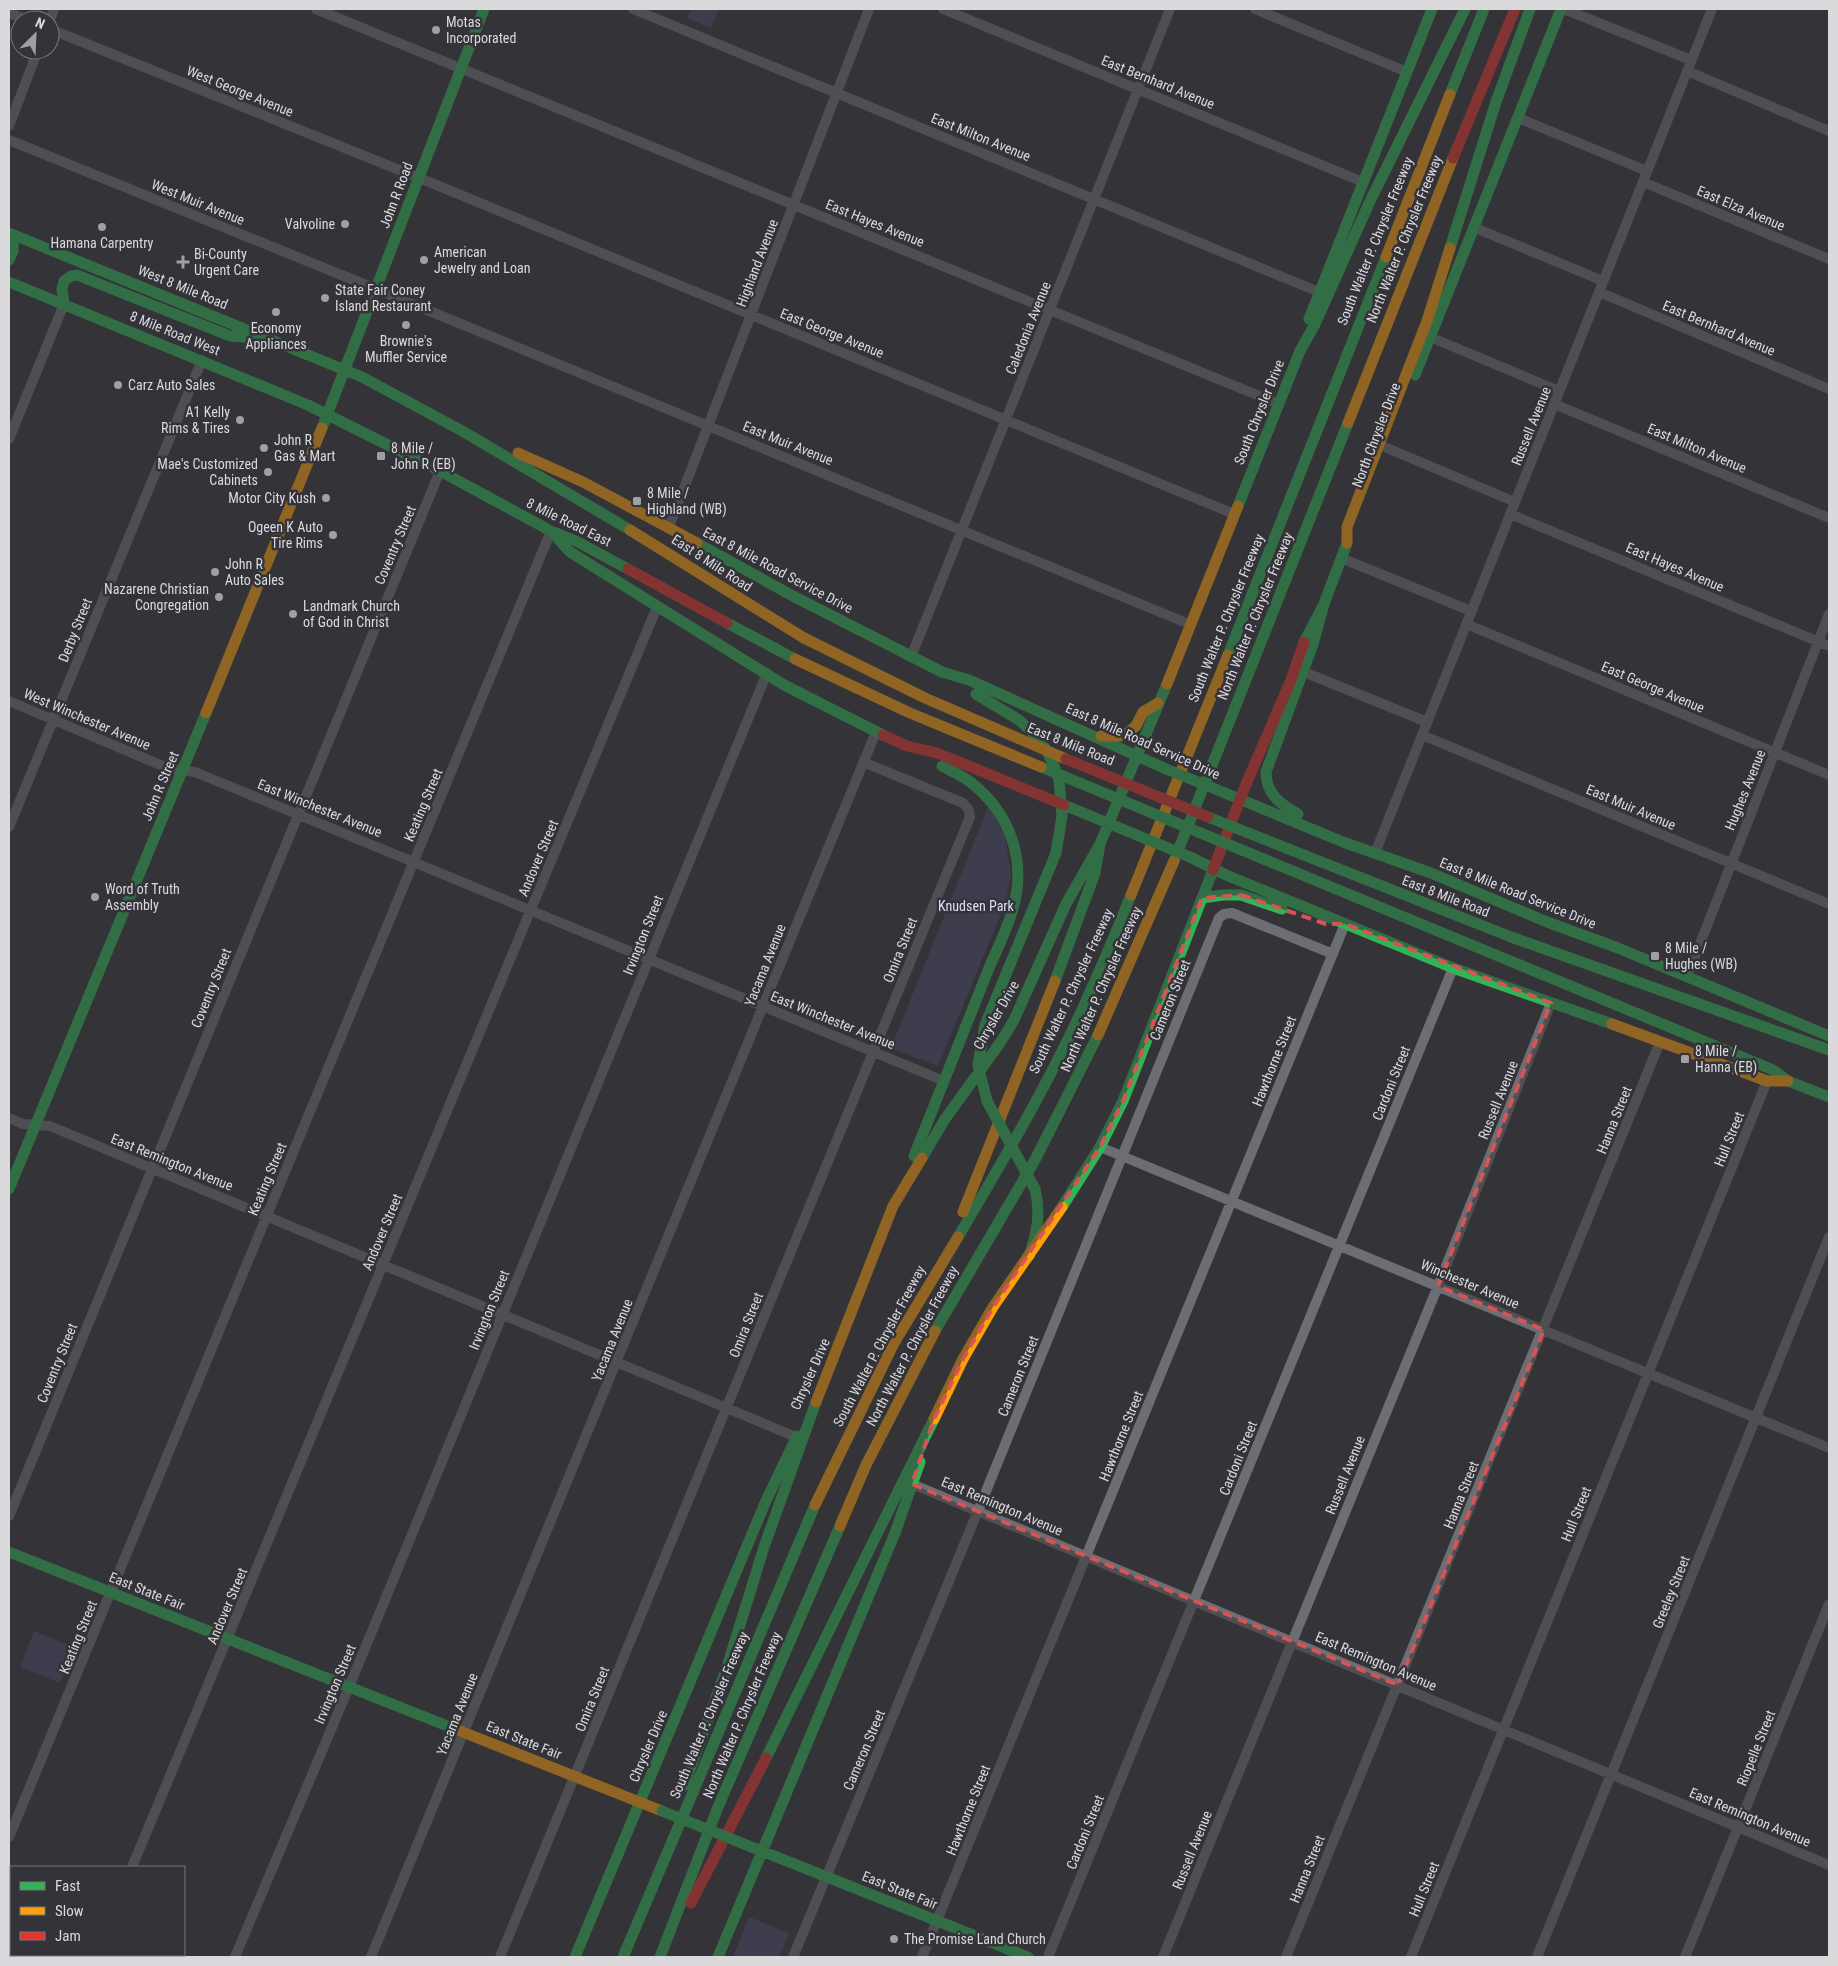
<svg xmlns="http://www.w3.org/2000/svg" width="1838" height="1966" font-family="'Roboto Condensed',sans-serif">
<rect width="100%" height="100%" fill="#343438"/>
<!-- green -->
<path fill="#494769" d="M691,9H719L711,28L688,18Z
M989,805L1005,837L1011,875L1005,904L938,1066L891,1048Z
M34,1631L74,1647L60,1683L20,1667Z
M749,1917L789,1933L779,1957H733Z"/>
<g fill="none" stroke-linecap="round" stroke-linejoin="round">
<!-- street -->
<path stroke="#6d6d74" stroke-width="10" d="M316,9L1279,404
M633,9L1319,292
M943,9L1363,182
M1255,9L1407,72
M1564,9L1691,60
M9,13L27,20
M50,20L54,9
M50,29L434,184L1234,514
M1687,71L1829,131
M1518,118L1647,171
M9,126L38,50
M9,140L376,289L1189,624
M1643,182L1829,259
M1473,227L1603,281
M1599,292L1829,389
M1430,337L1559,391
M1554,404L1829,518
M9,439L64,304
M1387,448L1515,502
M1510,514L1829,646
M669,527L869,9
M1341,558L1471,611
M1466,624L1829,775
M911,657L1170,9
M1299,673L1304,672L1427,722
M9,701L170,769L195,772L944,1081
M1422,735L1829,904
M9,827L202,360
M1375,853L1712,9
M1687,977L1829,614
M9,1118L23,1124L50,1126L796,1437
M1100,1147L1829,1448
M912,1484L1829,1865
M9,1516L440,471
M9,1837L551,531
M132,1867L657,607
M13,1955L19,1957
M95,1957L96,1955
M235,1957L349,1687L767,673
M371,1957L876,732
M500,1957L970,817L969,810L963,803L863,762
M793,1957L978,1511L1219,918L1224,914L1232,913L1333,954
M922,1957L1345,924
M1048,1957L1453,968
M1163,1957L1438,1286L1551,1003
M1286,1957L1660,1042
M1411,1957C1531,1666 1647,1372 1767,1081
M1537,1957L1829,1237
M1685,1957L1829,1604"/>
<!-- fast -->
<path stroke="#30b455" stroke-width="11" d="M1450,94L1484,9
M9,233L362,377L464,432L630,530
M1450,248L1496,102L1530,9
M9,260L13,251V235
M9,282L308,405L440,471L551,531L576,541L628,569
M64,304L62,289L64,281L71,276L77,275L230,336L256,338
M1309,319L1432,9
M1300,351L1315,324L1371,199L1465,9
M1415,375L1561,9
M322,428L484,9
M1238,506L1300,351
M553,533L570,552L784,685L883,735
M697,543L791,595L942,672L969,680L1166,769
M727,623L795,659
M1304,642L1324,604L1347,543
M1228,655L1386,257
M976,694L1019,720L1033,733L1045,748L1053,763L1059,780L1062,816L1056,853L985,1025L978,1065L987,1101
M942,766C951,771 961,775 969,781C1010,812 1028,861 1012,912C1006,931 997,950 989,968C974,1006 959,1043 944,1081
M1225,793L1343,842L1431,873L1547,922L1618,948L1829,1036
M1064,805L1139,836
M1298,814C1280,804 1266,794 1266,772L1313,644L1324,604
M1190,857L1226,875L1453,968L1612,1024
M1174,861L1348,423
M1202,898L1223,895H1241L1282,909
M1511,937L1829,1050
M1503,958L1759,1064L1773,1070L1788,1081L1829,1097
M1055,981L1095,873L1100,844
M914,1156L944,1081
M922,1158L945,1119L1000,1043L1014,1020L1066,904L1100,844L1167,684
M9,1189L206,713
M1062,1207L1100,1147L1123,1101L1213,870
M958,1237C1007,1154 1056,1071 1094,983C1107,954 1119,925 1131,895
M1029,1256C1037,1233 1041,1213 1035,1189
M935,1331L1035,1160L1098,1035
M9,1552L455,1729
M766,1758L934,1419
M684,1786L726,1670L764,1547L816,1402
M744,1844L1028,1957
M575,1957L765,1503L797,1436
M623,1957L815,1505
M660,1957L718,1807L840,1526
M718,1957L895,1533L920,1462"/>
<!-- slow -->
<path stroke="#ff9f0a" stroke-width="11" d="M1386,257L1450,94
M1348,423L1453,158
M518,453L583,482L697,543
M630,530L804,638
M1347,543V527L1427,321L1450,248
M1167,684L1238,506
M206,713L322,428
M1101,736H1121L1126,734L1136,726L1143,712L1158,703
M1131,895L1228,655
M1612,1024L1767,1081H1788
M1098,1035L1174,861
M963,1212L1055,981
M816,1402L893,1206L922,1158
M934,1419L963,1359L993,1307L1062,1207
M815,1505L893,1345L958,1237
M840,1526L866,1465L935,1331
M455,1729L662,1811"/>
<!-- jam -->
<path stroke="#e5322d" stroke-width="11" d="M1453,158L1515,9
M628,569L727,623
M883,735L907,746L937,753L1064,805
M1213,870L1244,789L1291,680L1304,642
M691,1903L766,1758"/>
<!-- fast-bridge -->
<path stroke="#30b455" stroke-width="11" d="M1041,767L1503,958
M1166,769L1225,793
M1208,817L1511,937
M1139,836L1190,857
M987,1101L1035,1189
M662,1811L744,1844"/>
<!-- slow-bridge -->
<path stroke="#ff9f0a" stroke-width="11" d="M804,638L925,698L1066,759
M795,659L910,713L1041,767"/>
<!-- jam-bridge -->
<path stroke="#e5322d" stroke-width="11" d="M1066,759L1208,817"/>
</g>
<!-- marked area -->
<path d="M0 0H1838V1966H0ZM1241,895L1326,924H1345L1551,1003L1438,1286L1544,1330L1398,1685L912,1484L934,1419L963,1359L993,1307L1100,1147L1123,1101L1202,898Z" fill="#343438" fill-opacity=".55" fill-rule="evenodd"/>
<path fill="none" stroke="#d75455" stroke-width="4" stroke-dasharray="10 6" stroke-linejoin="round" d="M1241,895L1326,924H1345L1551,1003L1438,1286L1544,1330L1398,1685L912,1484L934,1419L963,1359L993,1307L1100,1147L1123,1101L1202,898Z"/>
<!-- markers -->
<g fill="#a0a0a3" stroke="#333339" stroke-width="2">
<circle cx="436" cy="30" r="5"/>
<circle cx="345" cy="224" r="5"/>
<circle cx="102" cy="227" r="5"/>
<circle cx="424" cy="260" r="5"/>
<path d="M180.5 254.5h5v5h5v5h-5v5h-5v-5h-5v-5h5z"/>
<circle cx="325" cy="298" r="5"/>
<circle cx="276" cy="312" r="5"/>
<circle cx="406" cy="325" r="5"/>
<circle cx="118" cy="385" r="5"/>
<circle cx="240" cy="420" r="5"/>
<circle cx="264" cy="448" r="5"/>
<rect x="376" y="451" width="10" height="10" rx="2.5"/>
<circle cx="268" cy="472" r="5"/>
<circle cx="326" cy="498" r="5"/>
<rect x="632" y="496" width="10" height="10" rx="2.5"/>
<circle cx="333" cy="535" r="5"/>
<circle cx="215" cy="572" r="5"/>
<circle cx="219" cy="597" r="5"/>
<circle cx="293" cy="614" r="5"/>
<circle cx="95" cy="897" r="5"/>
<rect x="1650" y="951" width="10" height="10" rx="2.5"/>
<rect x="1680" y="1054" width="10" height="10" rx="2.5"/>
<circle cx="894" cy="1939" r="5"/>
</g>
<g text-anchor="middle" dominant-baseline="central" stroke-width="5" stroke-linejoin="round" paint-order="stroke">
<!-- poi labels -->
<g font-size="14" fill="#dadadd" stroke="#333339" text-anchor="start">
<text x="446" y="22">Motas<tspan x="446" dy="16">Incorporated</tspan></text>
<text x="335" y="224" text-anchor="end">Valvoline</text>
<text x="102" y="243" text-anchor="middle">Hamana Carpentry</text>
<text x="434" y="252">American<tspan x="434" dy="16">Jewelry and Loan</tspan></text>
<text x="194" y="254">Bi-County<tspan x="194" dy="16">Urgent Care</tspan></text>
<text x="335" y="290">State Fair Coney<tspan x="335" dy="16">Island Restaurant</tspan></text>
<text x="276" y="328" text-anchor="middle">Economy<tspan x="276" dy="16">Appliances</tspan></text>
<text x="406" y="341" text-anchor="middle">Brownie's<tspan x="406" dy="16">Muffler Service</tspan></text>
<text x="128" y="385">Carz Auto Sales</text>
<text x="230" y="412" text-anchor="end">A1 Kelly<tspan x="230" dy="16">Rims &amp; Tires</tspan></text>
<text x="274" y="440">John R<tspan x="274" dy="16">Gas &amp; Mart</tspan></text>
<text x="391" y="448">8 Mile /<tspan x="391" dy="16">John R (EB)</tspan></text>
<text x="258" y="464" text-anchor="end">Mae's Customized<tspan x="258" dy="16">Cabinets</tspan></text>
<text x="647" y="493">8 Mile /<tspan x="647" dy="16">Highland (WB)</tspan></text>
<text x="316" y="498" text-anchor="end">Motor City Kush</text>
<text x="323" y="527" text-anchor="end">Ogeen K Auto<tspan x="323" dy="16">Tire Rims</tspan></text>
<text x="225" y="564">John R<tspan x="225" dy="16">Auto Sales</tspan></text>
<text x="209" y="589" text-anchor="end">Nazarene Christian<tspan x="209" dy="16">Congregation</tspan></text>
<text x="303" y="606">Landmark Church<tspan x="303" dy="16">of God in Christ</tspan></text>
<text x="105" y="889">Word of Truth<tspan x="105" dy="16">Assembly</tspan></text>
<text x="1665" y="948">8 Mile /<tspan x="1665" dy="16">Hughes (WB)</tspan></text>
<text x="1695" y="1051">8 Mile /<tspan x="1695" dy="16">Hanna (EB)</tspan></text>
<text x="904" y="1939">The Promise Land Church</text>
</g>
<!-- street labels -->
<g font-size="14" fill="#dadadd" stroke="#333339">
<text transform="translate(1158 82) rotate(22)">East Bernhard Avenue</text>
<text transform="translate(240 91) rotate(22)">West George Avenue</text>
<text transform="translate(981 137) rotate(22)">East Milton Avenue</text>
<text transform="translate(396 195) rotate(-69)">John R Road</text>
<text transform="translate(198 202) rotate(22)">West Muir Avenue</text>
<text transform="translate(1741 208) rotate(23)">East Elza Avenue</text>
<text transform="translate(875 223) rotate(22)">East Hayes Avenue</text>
<text transform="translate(1404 239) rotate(-68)">North Walter P. Chrysler Freeway</text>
<text transform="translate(1375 241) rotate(-68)">South Walter P. Chrysler Freeway</text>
<text transform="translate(757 263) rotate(-69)">Highland Avenue</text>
<text transform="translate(183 287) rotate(22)">West 8 Mile Road</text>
<text transform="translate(1028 328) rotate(-68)">Caledonia Avenue</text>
<text transform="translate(1719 328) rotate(23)">East Bernhard Avenue</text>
<text transform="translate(175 333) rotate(22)">8 Mile Road West</text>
<text transform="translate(832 333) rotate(22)">East George Avenue</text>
<text transform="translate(1259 412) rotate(-68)">South Chrysler Drive</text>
<text transform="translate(1531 426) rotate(-68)">Russell Avenue</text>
<text transform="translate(1376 435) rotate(-69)">North Chrysler Drive</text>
<text transform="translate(788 443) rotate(22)">East Muir Avenue</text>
<text transform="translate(1697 448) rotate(23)">East Milton Avenue</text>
<text transform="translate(569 522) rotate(26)">8 Mile Road East</text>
<text transform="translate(395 545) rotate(-67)">Coventry Street</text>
<text transform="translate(712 563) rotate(33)">East 8 Mile Road</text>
<text transform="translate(1675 567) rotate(23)">East Hayes Avenue</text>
<text transform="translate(778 570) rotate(28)">East 8 Mile Road Service Drive</text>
<text transform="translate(1255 616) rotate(-68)">North Walter P. Chrysler Freeway</text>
<text transform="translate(1226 618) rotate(-68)">South Walter P. Chrysler Freeway</text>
<text transform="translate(75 630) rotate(-68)">Derby Street</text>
<text transform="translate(1653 687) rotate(23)">East George Avenue</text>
<text transform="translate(87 719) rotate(23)">West Winchester Avenue</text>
<text transform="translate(1143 741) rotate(24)">East 8 Mile Road Service Drive</text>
<text transform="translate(1071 744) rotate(22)">East 8 Mile Road</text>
<text transform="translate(160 786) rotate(-67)">John R Street</text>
<text transform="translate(1745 790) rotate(-68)">Hughes Avenue</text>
<text transform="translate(423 805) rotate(-67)">Keating Street</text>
<text transform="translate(1631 807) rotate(23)">East Muir Avenue</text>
<text transform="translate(320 808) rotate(22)">East Winchester Avenue</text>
<text transform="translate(538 858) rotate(-67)">Andover Street</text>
<text transform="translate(1518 893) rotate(22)">East 8 Mile Road Service Drive</text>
<text transform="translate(1446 896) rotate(21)">East 8 Mile Road</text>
<text transform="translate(643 935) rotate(-68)">Irvington Street</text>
<text transform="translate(900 950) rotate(-68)">Omira Street</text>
<text transform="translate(765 965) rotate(-68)">Yacama Avenue</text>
<text transform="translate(211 988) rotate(-68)">Coventry Street</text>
<text transform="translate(1101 989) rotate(-66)">North Walter P. Chrysler Freeway</text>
<text transform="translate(1071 991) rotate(-65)">South Walter P. Chrysler Freeway</text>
<text transform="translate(1170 1000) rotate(-68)">Cameron Street</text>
<text transform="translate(996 1015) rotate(-60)">Chrysler Drive</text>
<text transform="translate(833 1020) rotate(22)">East Winchester Avenue</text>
<text transform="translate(1274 1061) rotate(-68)">Hawthorne Street</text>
<text transform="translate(1391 1083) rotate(-68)">Cardoni Street</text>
<text transform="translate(1498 1100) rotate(-68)">Russell Avenue</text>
<text transform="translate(1614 1120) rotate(-68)">Hanna Street</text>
<text transform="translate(1729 1139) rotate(-68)">Hull Street</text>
<text transform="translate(172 1162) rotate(22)">East Remington Avenue</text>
<text transform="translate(267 1179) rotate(-67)">Keating Street</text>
<text transform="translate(382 1232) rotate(-67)">Andover Street</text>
<text transform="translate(1470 1284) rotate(23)">Winchester Avenue</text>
<text transform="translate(489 1310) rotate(-68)">Irvington Street</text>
<text transform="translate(746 1325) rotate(-68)">Omira Street</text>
<text transform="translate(612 1340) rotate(-68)">Yacama Avenue</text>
<text transform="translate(879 1346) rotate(-62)">South Walter P. Chrysler Freeway</text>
<text transform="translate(912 1346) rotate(-62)">North Walter P. Chrysler Freeway</text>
<text transform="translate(57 1363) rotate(-68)">Coventry Street</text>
<text transform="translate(810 1374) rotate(-66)">Chrysler Drive</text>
<text transform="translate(1018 1376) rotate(-68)">Cameron Street</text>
<text transform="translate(1121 1436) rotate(-68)">Hawthorne Street</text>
<text transform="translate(1238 1458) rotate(-68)">Cardoni Street</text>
<text transform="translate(1345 1475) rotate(-68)">Russell Avenue</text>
<text transform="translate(1461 1495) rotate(-68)">Hanna Street</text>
<text transform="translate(1002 1506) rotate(23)">East Remington Avenue</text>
<text transform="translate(1576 1514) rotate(-68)">Hull Street</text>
<text transform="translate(147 1591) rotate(22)">East State Fair</text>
<text transform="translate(1671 1592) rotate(-68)">Greeley Street</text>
<text transform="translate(227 1606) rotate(-67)">Andover Street</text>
<text transform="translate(78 1637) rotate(-68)">Keating Street</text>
<text transform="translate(1376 1661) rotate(23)">East Remington Avenue</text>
<text transform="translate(335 1684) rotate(-67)">Irvington Street</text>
<text transform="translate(592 1699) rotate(-68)">Omira Street</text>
<text transform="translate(457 1714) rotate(-68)">Yacama Avenue</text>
<text transform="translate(709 1715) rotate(-67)">South Walter P. Chrysler Freeway</text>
<text transform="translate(742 1715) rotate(-67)">North Walter P. Chrysler Freeway</text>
<text transform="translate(524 1740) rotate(22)">East State Fair</text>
<text transform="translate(648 1746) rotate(-67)">Chrysler Drive</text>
<text transform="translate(1756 1748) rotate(-68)">Riopelle Street</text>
<text transform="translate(864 1750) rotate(-67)">Cameron Street</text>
<text transform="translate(968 1810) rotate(-68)">Hawthorne Street</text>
<text transform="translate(1750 1817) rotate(23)">East Remington Avenue</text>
<text transform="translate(1085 1832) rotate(-68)">Cardoni Street</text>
<text transform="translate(1192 1850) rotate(-68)">Russell Avenue</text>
<text transform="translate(1307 1869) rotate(-68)">Hanna Street</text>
<text transform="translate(1424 1889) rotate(-68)">Hull Street</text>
<text transform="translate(900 1890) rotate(22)">East State Fair</text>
</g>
<!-- park labels -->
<g font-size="14" fill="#dedefd" stroke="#333339">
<text x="976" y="906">Knudsen Park</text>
</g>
</g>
<!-- border -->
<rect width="1838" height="1966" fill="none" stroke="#dadadd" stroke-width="20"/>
<!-- legend -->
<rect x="10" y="1866" width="175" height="90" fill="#333339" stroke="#76767b"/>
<rect x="20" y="1882" width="25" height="8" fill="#30b455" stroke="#76767b"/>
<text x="55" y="1891" font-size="15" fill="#dadadd">Fast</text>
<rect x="20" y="1907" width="25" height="8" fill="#ff9f0a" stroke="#76767b"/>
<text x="55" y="1916" font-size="15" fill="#dadadd">Slow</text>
<rect x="20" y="1932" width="25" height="8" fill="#e5322d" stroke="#76767b"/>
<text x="55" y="1941" font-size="15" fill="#dadadd">Jam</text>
<!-- north arrow -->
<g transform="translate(35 35) rotate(24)"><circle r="24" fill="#333339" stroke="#76767b"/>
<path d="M0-4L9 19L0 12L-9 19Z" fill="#a0a0a3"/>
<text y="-8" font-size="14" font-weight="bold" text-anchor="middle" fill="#dadadd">N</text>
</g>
</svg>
